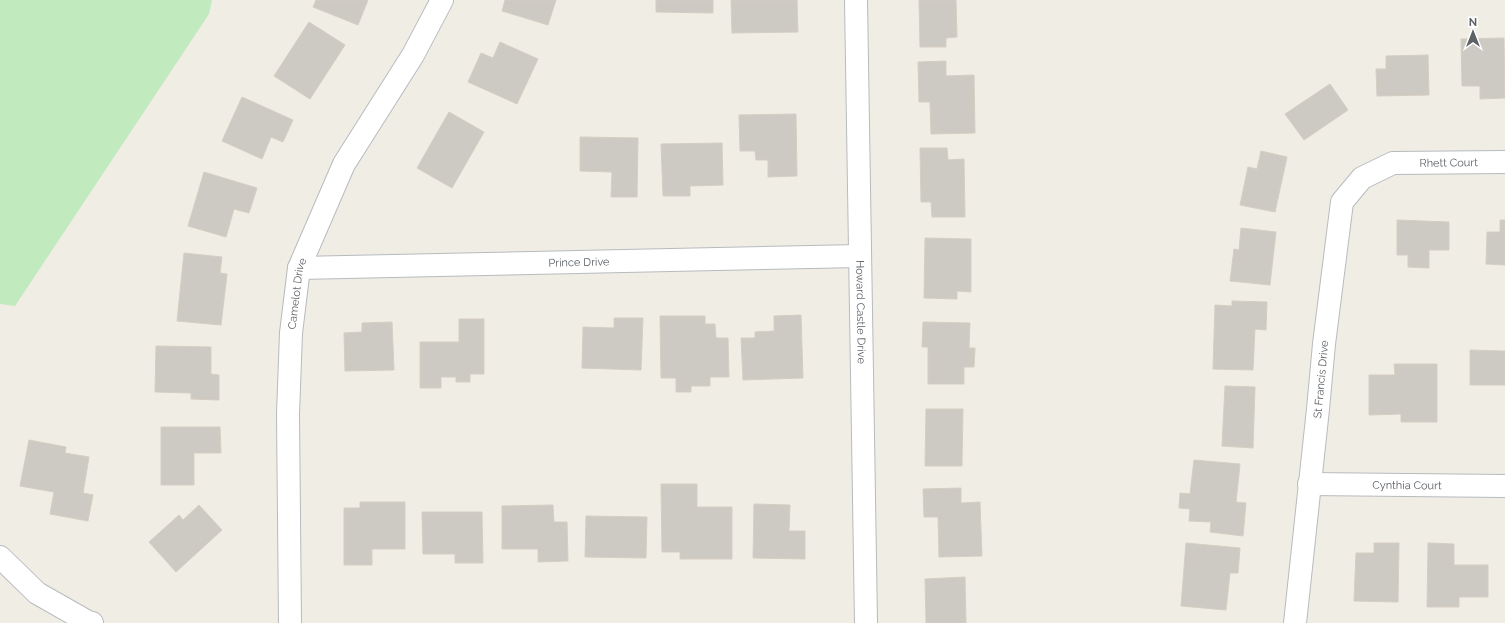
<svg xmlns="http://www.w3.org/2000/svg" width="1505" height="623" font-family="Raleway,sans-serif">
<rect width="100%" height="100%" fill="#f0ede4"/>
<!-- green -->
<path fill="#c1eabf" d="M0,0H212L209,14L15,306L0,304Z"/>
<!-- building -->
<path fill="#cdc9c3" stroke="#d5cec2" d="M316,0H368L358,25L313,7Z
M505,0H556L548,25L502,11Z
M656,0H713V13L656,12Z
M731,0H797L798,32L732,33Z
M919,0H956L957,37L946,38V47H920Z
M309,22L345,45L310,99L274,76Z
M1504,38L1505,98L1480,99V86H1462L1461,39Z
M500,42L538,59L517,104L468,82L481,53L493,58Z
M1428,55L1429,95L1377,96L1376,69H1386V56Z
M946,61V76L974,75L975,133L931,134L930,102H919L918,62Z
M1330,84L1348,110L1304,140L1285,114Z
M242,97L293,120L283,142L271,137L262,159L222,141Z
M449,112L484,132L452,188L417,168Z
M796,114L797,176L768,177V160H756L755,151H740L739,115Z
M580,137L638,138L637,197H611L612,172L580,171Z
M722,143L723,185L690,186V196H663L661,144Z
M920,148H947L948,160L964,159L965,217H932L931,202H921Z
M1261,151L1287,157L1275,212L1240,205L1248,167L1257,169Z
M204,172L257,188L249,213L234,209L226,237L188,226Z
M1397,220L1449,222V250H1429V268L1408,267V255H1397Z
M1500,220H1505V265L1486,264L1487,232H1500Z
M1241,228L1276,232L1270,285L1230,281L1234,249L1239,250Z
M925,238L971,239V292L957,291V299L924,298Z
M184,253L222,257L220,273L227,274L221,325L177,321Z
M1232,301L1267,302L1266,330L1255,329L1253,370L1213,369L1215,305L1232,306Z
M801,315L803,378L743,380L741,338H755V332L774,331V316Z
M660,316H705V324H715L716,338H728L729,377H710V386H691V392H676V378H661Z
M614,318H643L641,370L582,368L583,327L614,328Z
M459,319H484V374H470V382H456V377H441V388H420V342H459Z
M392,322L394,370L345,371L344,333L362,332V323Z
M923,322L970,323L969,348H975L974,367H964V384H928V347H922Z
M156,346L211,347V374L219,375V400L191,399V393L155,392Z
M1470,350L1505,351V385H1470Z
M1394,364H1437V422H1401V414L1369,415V375H1395Z
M1225,386L1255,387L1253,448L1222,446Z
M926,409H963L962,466H925Z
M161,427H220L221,453H194V485H161Z
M29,440L66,447L65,453L89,457L83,493L93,495L88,521L50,514L54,492L20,486Z
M1194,460L1240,464L1236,502L1246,503L1243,536L1210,532L1211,522L1189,521L1190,509L1179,508L1180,493L1190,494Z
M661,484H697V507H732V559H680V552H662Z
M961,488V503L980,502L982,556L939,557L938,517H924L923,489Z
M360,502H405V549H372V565H344V508H360Z
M754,504L790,505L789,531H805V559L753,558Z
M199,505L222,530L176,572L149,542L179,515L183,520Z
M553,505L554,522H567L568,561L538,562V549H502V506Z
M422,512H482L483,563H455V554H423Z
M586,516L647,517L646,558L585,557Z
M1186,543L1240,548L1238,573H1230L1226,610L1181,606Z
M1374,543H1399L1398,602L1354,601L1356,553H1374Z
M1428,543L1454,544V565H1488V597H1459V607H1427Z
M965,577L966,623H926L925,579Z"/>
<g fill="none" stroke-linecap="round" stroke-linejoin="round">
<!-- street casing -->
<g stroke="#b7bbbf" stroke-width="24">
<g id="street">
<path id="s1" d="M856,0L866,623"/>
<path id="s2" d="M299,268L859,256"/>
<path id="s3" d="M1309,484L1505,486"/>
<path d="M0,557L37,593L88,622L92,623"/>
<path id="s4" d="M290,623L288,414L291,333L299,268L344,164L413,55L442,0"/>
<path id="s5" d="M1295,623L1318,409L1324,344L1342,202L1362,178L1393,163L1505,162"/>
</g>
</g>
<!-- street -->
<use href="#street" stroke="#fff" stroke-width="22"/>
</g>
<g text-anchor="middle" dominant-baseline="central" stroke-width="4" stroke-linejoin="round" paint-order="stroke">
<!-- street labels -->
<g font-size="11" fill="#5c6166" stroke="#fff">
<text stroke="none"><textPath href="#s5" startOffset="545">Rhett Court</textPath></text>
<text stroke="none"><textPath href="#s2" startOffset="280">Prince Drive</textPath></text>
<text stroke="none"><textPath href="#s4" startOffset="330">Camelot Drive</textPath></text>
<text stroke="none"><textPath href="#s1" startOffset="312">Howard Castle Drive</textPath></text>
<text stroke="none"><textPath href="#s5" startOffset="245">St Francis Drive</textPath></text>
<text stroke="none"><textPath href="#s3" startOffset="98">Cynthia Court</textPath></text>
</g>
</g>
<!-- north arrow -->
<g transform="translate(1473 32)" stroke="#ffffff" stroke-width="3" paint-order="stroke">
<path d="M0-3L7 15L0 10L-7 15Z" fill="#5c6166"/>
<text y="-6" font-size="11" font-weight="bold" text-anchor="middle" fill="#5c6166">N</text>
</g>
</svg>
